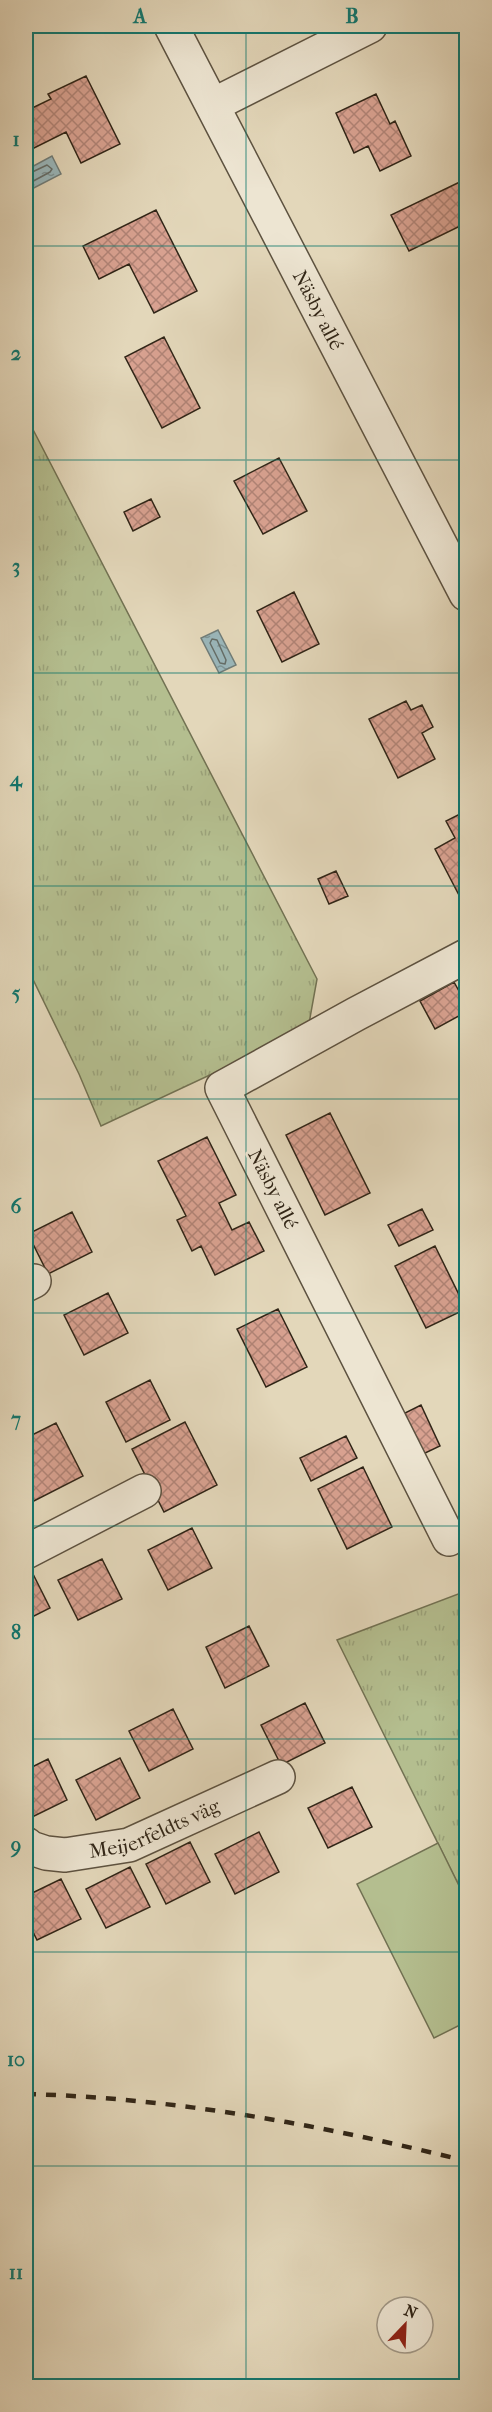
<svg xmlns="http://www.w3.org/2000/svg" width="492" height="2412" font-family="'IM FELL French Canon',serif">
<defs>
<pattern id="park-tufts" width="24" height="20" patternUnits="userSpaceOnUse" patternTransform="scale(1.5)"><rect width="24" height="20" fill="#b4be8f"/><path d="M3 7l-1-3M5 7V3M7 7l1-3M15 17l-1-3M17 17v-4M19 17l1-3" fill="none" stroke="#9ba37b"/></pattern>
<pattern id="water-ripples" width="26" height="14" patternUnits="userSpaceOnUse" patternTransform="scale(1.5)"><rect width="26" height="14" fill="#9ab7bb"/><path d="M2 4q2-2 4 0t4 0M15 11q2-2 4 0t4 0" fill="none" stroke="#7e9597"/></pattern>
<pattern id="building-cross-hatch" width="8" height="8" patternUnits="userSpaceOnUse" patternTransform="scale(1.5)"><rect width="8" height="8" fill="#d8a190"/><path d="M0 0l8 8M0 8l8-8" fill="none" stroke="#b08375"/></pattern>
</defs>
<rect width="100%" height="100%" fill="#e3d7ba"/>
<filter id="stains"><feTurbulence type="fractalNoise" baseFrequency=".00333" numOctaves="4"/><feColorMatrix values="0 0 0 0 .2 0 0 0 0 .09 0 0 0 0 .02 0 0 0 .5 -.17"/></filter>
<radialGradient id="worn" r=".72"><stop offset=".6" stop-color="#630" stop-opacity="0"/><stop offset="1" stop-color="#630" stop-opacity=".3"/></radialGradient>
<!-- park -->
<path fill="url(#park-tufts)" stroke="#727253" stroke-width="1.5" d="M26,416L317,979L308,1029L101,1126L79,1074L26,965Z
M466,1591V1900L337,1640Z"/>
<!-- pitch -->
<path fill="#b4be8f" stroke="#727253" stroke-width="1.5" d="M438,1843L466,1900V2022L434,2038L357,1884Z"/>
<!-- water -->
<path fill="url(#water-ripples)" stroke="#707d79" stroke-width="1.5" d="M52,156L61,174L26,192V170Z
M218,630L236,665L219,673L201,638Z"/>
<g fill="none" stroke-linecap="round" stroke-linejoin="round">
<!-- shore -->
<path stroke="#656e69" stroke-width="1.5" d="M26,175L47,165L52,169L50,172L26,185
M212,639L217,640L226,660L225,664L220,663L210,643Z"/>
</g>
<!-- building -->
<path fill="url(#building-cross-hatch)" stroke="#302517" stroke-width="1.5" d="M86,76L120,144L81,163L66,132L26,152V111L51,99L48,94Z
M376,94L390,124L395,121L411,156L380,171L368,146L354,153L336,113Z
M466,179V239L460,226L409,251L391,215Z
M156,210L197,291L154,313L129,264L99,279L83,246Z
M164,337L200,408L162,428L125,357Z
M279,458L307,511L263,534L234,481Z
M151,499L160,517L133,531L124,512Z
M294,592L319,644L282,662L257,611Z
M406,701L411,710L422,705L433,727L422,733L435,759L398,778L369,719Z
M466,811V896L461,899L435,849L455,838L446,821Z
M336,871L348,896L329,904L318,879Z
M454,982L466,1004V1012L435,1029L420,1001Z
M330,1113L370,1193L325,1215L286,1135Z
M207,1137L236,1195L219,1203L232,1230L249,1222L264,1251L215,1275L201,1246L192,1251L177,1220L186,1216L158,1161Z
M422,1209L433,1230L399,1246L388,1225Z
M72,1212L92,1252L48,1274L28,1234Z
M435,1246L466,1309L426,1328L395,1266Z
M108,1293L128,1333L84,1355L64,1315Z
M278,1309L307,1367L266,1387L237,1329Z
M150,1380L170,1420L126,1442L106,1402Z
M421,1405L440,1446L421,1455L401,1415Z
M185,1422L217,1485L164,1512L132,1449Z
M56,1423L83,1476L26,1505V1438Z
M346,1436L357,1458L311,1481L300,1458Z
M363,1467L392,1527L347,1549L318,1489Z
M192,1528L212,1568L168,1590L148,1550Z
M102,1559L122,1599L78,1620L58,1580Z
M30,1568L50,1608L26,1620V1570Z
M249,1626L269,1666L225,1688L206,1647Z
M305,1703L325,1743L281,1765L261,1725Z
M173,1709L193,1749L149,1771L129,1731Z
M120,1758L140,1798L96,1820L76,1780Z
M48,1759L67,1800L26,1820V1770Z
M352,1787L372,1827L328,1848L308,1808Z
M259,1832L279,1872L235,1894L215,1854Z
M190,1842L210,1882L166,1904L146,1864Z
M130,1867L150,1907L106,1928L86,1889Z
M61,1879L81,1919L37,1940L26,1918V1896Z"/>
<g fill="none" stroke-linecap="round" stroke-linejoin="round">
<!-- street casing -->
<g stroke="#5d5240" stroke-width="36">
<g id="street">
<path id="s1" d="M171,26L466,594"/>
<path d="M213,105L370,26"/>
<path d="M26,1285L34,1281"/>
<path d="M449,1539L222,1088L356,1014L466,956"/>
<path d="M26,1552L144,1491"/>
<path id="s2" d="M26,1844L31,1848L46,1853L65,1855L129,1845L278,1777"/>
</g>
</g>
<!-- street -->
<use href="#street" stroke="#ede5d2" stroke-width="33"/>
<!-- rail -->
<path stroke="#302517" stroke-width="4.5" stroke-dasharray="10 10" stroke-linecap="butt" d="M26,2094C175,2098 322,2125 466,2161"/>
</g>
<!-- grid -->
<path fill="none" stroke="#0f766e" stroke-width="1.5" stroke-opacity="0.55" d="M246,26V2386M26,246H466M26,460H466M26,673H466M26,886H466M26,1099H466M26,1313H466M26,1526H466M26,1739H466M26,1952H466M26,2166H466"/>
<g text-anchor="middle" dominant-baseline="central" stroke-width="5" stroke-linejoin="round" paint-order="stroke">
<!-- street labels -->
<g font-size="20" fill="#302517" stroke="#ede5d2">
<text stroke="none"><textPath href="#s1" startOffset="320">Näsby allé</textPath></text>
<text transform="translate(273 1189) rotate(63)">Näsby allé</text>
<text stroke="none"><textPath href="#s2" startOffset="135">Meijerfeldts väg</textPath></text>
</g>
</g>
<!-- margin -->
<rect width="492" height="2412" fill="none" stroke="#e3d7ba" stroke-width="66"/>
<!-- north arrow -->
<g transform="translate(405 2325) rotate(23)"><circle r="28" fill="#ede5d2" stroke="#a19887" stroke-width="1.5"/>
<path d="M0-4.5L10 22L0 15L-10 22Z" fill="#8f2418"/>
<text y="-9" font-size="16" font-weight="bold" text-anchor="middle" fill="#302517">N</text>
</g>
<rect x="33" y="33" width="426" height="2346" fill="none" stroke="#0f766e" stroke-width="2"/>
<g font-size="20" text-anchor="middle" font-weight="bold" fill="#0f766e">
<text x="140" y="23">A</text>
<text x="352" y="23">B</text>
<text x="16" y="146">1</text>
<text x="16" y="360">2</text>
<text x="16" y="573">3</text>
<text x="16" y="786">4</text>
<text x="16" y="1000">5</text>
<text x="16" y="1213">6</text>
<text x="16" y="1426">7</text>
<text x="16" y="1639">8</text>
<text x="16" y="1853">9</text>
<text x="16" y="2066">10</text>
<text x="16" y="2279">11</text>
</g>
<rect width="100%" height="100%" filter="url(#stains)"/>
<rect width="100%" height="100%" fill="url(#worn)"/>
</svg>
